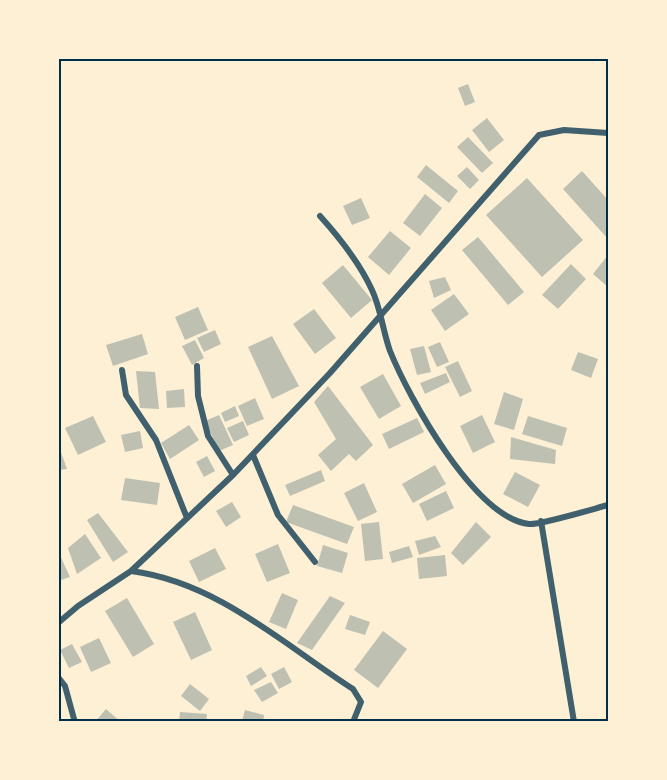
<svg xmlns="http://www.w3.org/2000/svg" width="667" height="780" font-family="Raleway,sans-serif">
<rect width="100%" height="100%" fill="#fdf0d5"/>
<!-- building -->
<path fill="#bec0b2" d="M468,84L475,102L465,106L458,88Z
M487,118L504,140L489,152L472,130Z
M468,137L493,163L482,173L457,147Z
M426,165L458,191L449,203L417,177Z
M467,167L479,180L470,189L457,176Z
M582,171L608,200V239L563,189Z
M527,178L583,240L542,277L486,215Z
M425,194L442,208L420,236L403,223Z
M361,198L370,218L352,225L343,206Z
M390,231L411,248L389,275L368,257Z
M478,237L524,292L508,305L462,250Z
M608,255V287L593,274Z
M571,264L586,279L558,309L542,295Z
M343,265L372,300L351,318L322,283Z
M445,277L451,290L434,298L429,281Z
M454,294L469,314L445,331L431,310Z
M198,307L208,330L185,340L175,317Z
M314,309L336,338L315,354L293,324Z
M215,330L221,344L204,352L197,338Z
M142,334L148,354L113,366L106,345Z
M272,336L299,386L272,399L248,347Z
M195,340L204,358L192,365L182,346Z
M440,342L449,362L437,367L428,347Z
M424,346L431,372L417,375L410,349Z
M578,352L598,359L591,378L571,370Z
M458,361L472,391L460,397L445,367Z
M136,371L155,372L159,409L140,408Z
M446,373L450,382L425,394L420,383Z
M383,374L401,406L379,419L360,387Z
M328,386L373,445L356,461L349,454L331,471L318,455L336,439L314,402Z
M184,389L185,407L167,408L166,391Z
M504,392L523,399L514,430L494,424Z
M255,398L264,419L247,426L238,406Z
M235,406L239,416L225,422L221,413Z
M219,415L233,445L219,451L205,421Z
M482,415L495,442L473,453L460,426Z
M93,416L106,442L78,455L65,428Z
M528,416L567,428L562,446L522,434Z
M417,418L424,432L389,449L382,434Z
M243,421L249,435L234,442L227,428Z
M189,425L199,440L170,459L161,443Z
M140,431L143,448L125,452L121,435Z
M511,437L556,450L555,464L510,459Z
M58,444L67,469L58,470Z
M207,456L215,471L204,477L196,462Z
M435,465L446,484L413,503L402,484Z
M321,470L325,481L290,496L285,485Z
M515,472L540,485L528,507L503,494Z
M125,478L160,483L157,505L121,500Z
M364,483L377,512L358,521L344,493Z
M446,491L454,508L427,521L419,504Z
M232,502L241,517L226,527L216,511Z
M293,505L354,527L347,544L286,522Z
M98,513L128,552L113,562L87,520Z
M379,522L383,559L365,561L361,524Z
M476,522L491,537L463,565L451,553Z
M85,534L101,558L77,574L68,548Z
M435,536L441,547L419,555L415,541Z
M278,544L290,573L267,582L255,554Z
M323,545L348,553L342,573L317,566Z
M409,546L413,557L392,563L389,552Z
M215,548L226,569L199,582L189,561Z
M58,551L70,577L58,581Z
M445,555L447,576L419,579L417,558Z
M282,593L298,600L286,629L269,622Z
M330,596L345,603L312,650L297,643Z
M127,598L154,644L133,657L105,611Z
M195,612L212,650L191,660L173,622Z
M350,615L370,622L365,635L345,629Z
M383,631L407,649L378,688L354,670Z
M99,638L111,663L91,672L80,647Z
M72,644L82,662L69,668L60,650Z
M261,667L267,676L251,686L246,676Z
M284,667L292,682L279,689L271,674Z
M271,682L278,693L262,702L254,690Z
M190,684L209,699L200,711L181,696Z
M106,709L121,722H95Z
M245,710L264,715L263,722L242,721Z
M180,712L207,714L206,722H179Z"/>
<g fill="none" stroke-linecap="round" stroke-linejoin="round">
<!-- minor -->
<path stroke="#3f606c" stroke-width="6" d="M320,216C339,237 360,264 372,290C381,309 383,332 390,351C409,398 475,518 529,524C540,525 593,509 608,505
M197,366L198,396L208,436L233,475
M122,370L126,395L156,440L187,518
M253,455L278,515L315,562
M541,521L574,722
M131,571C217,582 283,644 353,689L361,702L353,722
M58,623L78,606L131,571L233,475L330,373L539,135L564,130L608,133
M58,677L65,686L74,719"/>
</g>
<!-- border -->
<rect width="667" height="780" fill="none" stroke="#fdf0d5" stroke-width="120"/>
<rect x="60" y="60" width="547" height="660" fill="none" stroke="#003049" stroke-width="2"/>
</svg>
